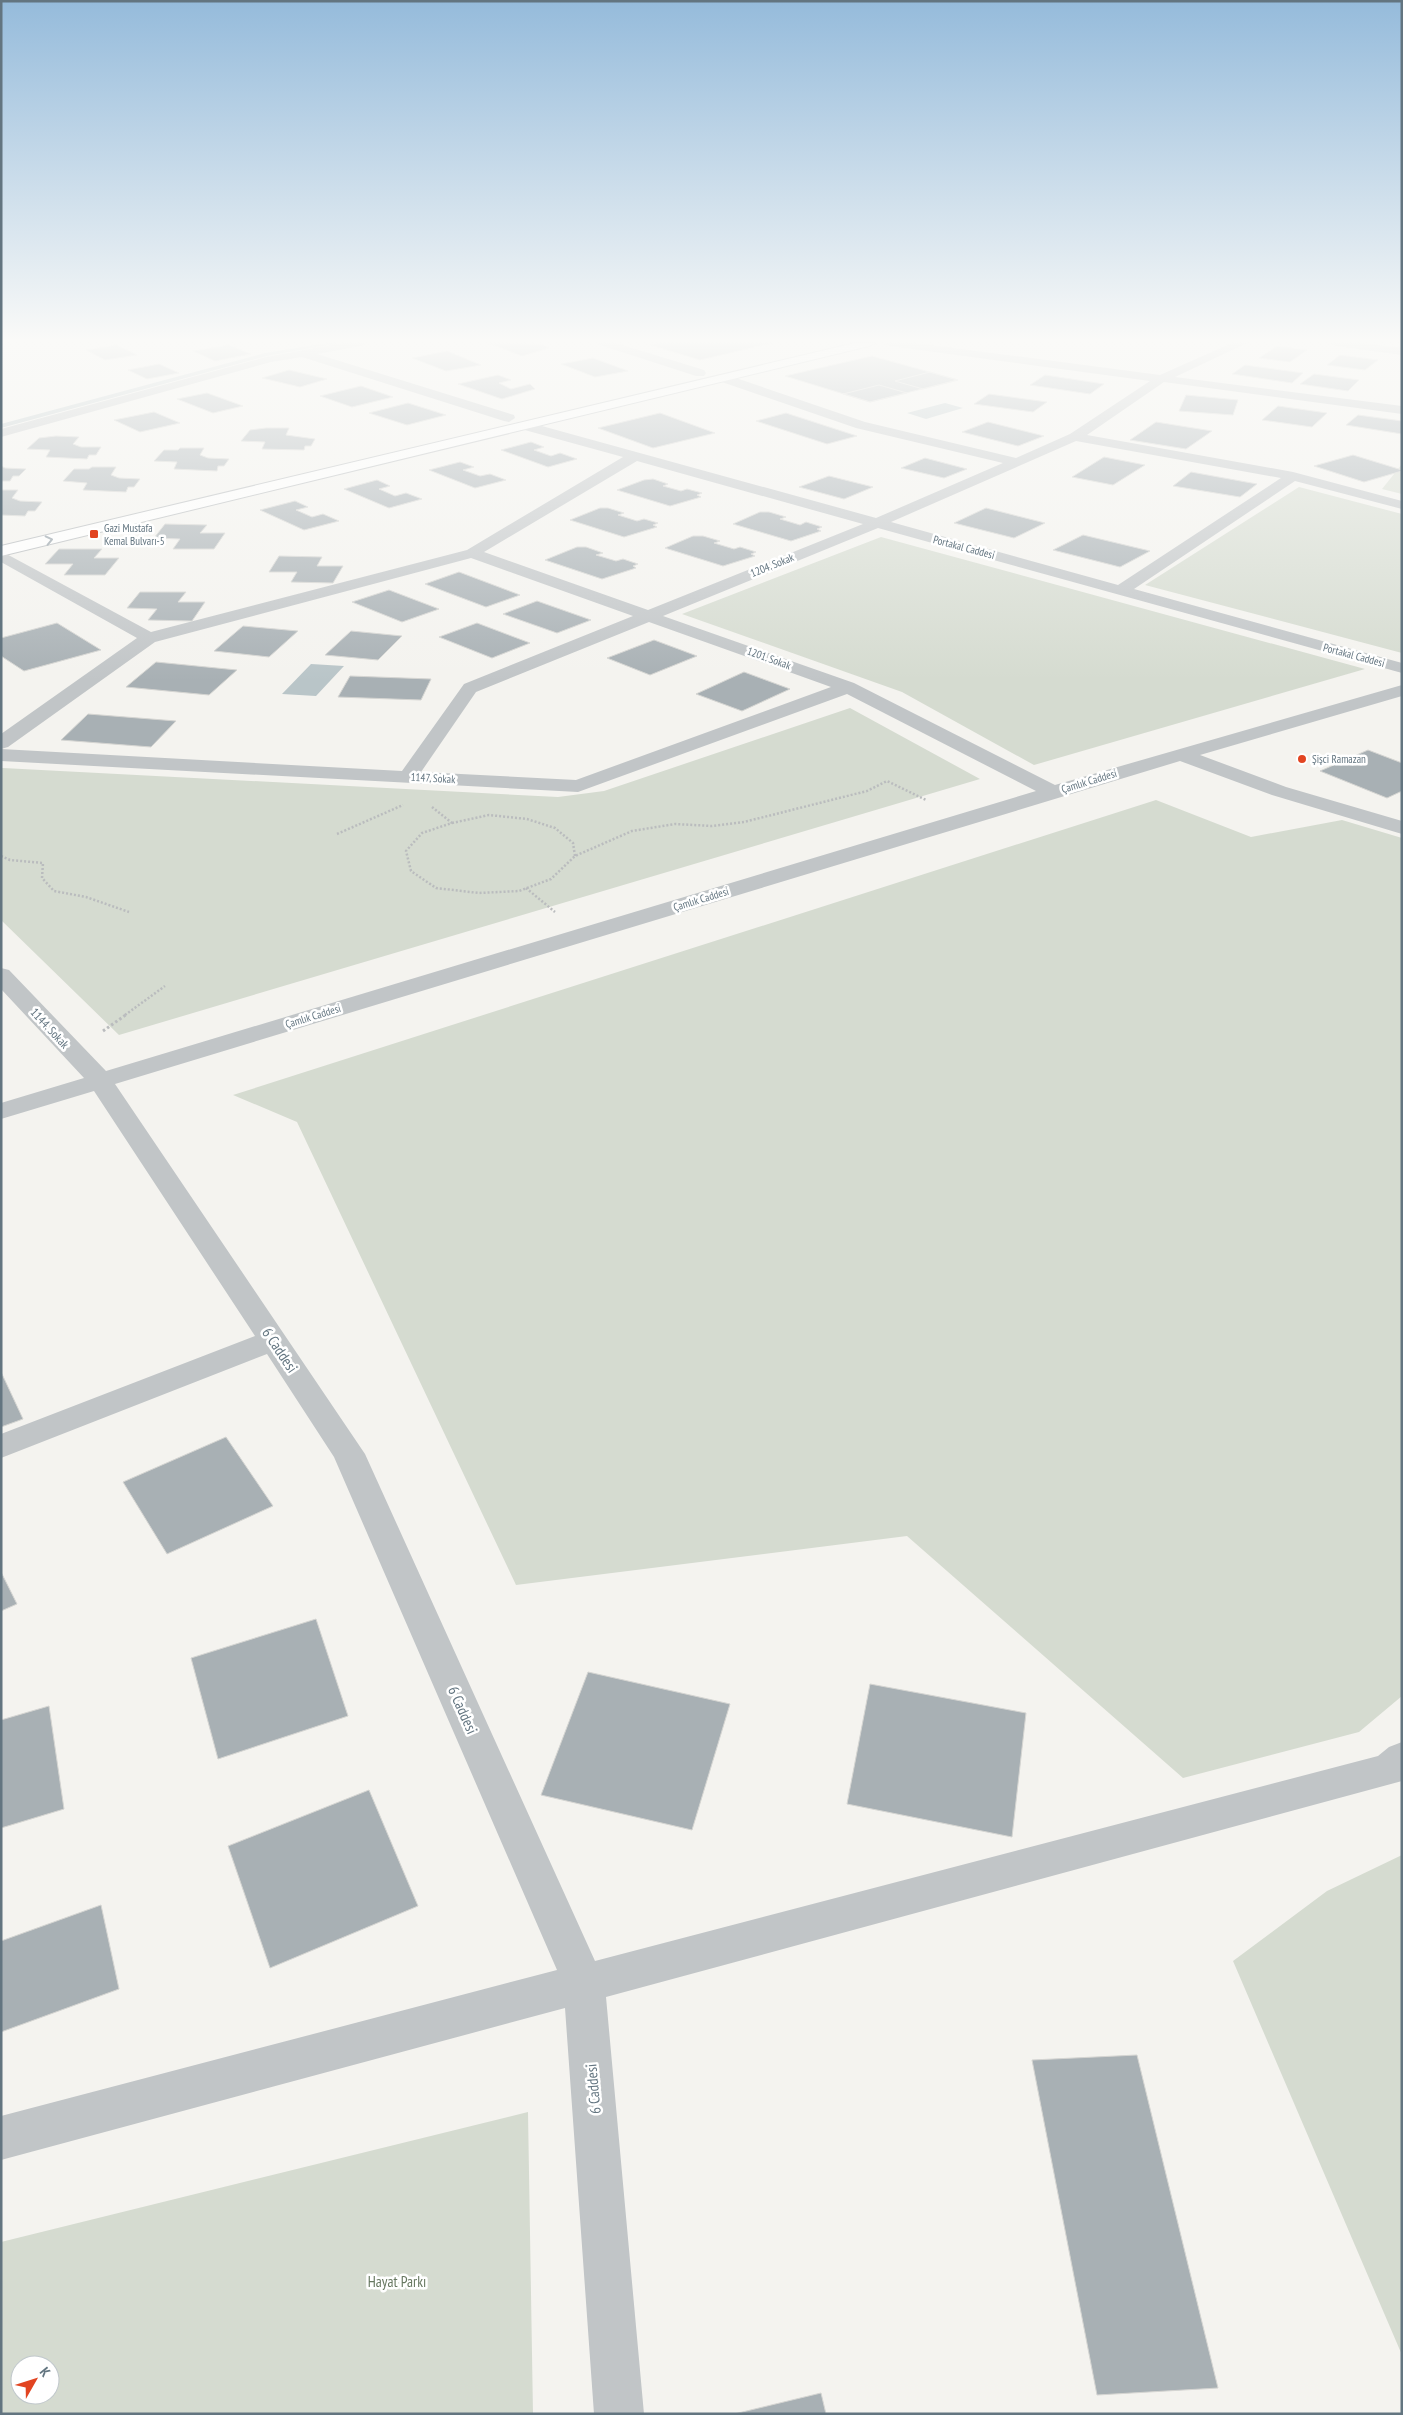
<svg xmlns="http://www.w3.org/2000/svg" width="1403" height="2415" font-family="'PT Sans Narrow',sans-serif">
<rect width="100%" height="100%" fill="#f4f3ef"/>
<!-- green -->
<path fill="#d5dbd0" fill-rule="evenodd" d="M1402,464V494L1382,489Z
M1299,487L1402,514V653L1145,585Z
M881,537L1365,669L1034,765L902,692L682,614Z
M850,708L980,779L119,1035L1,920V768H3L558,797L604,791Z
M1156,800L1251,837L1342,820L1402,838V1696L1359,1732L1183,1778L907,1536L516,1585L297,1122L233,1095Z
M1402,1855V2355L1233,1961L1327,1891Z
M528,2112L533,2414H1V2242ZM20,2365H50V2395H20Z"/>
<!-- water -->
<path fill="#b9c5c8" d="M945,403L963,408L926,419L907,413Z
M311,664L344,666L316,696L282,694Z"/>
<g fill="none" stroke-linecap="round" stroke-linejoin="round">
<!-- stream -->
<path fill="#b9c5c8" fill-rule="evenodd" d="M327,343H339L267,356L1,428V424L265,353Z"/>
</g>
<!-- building -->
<path fill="#a8b0b4" stroke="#d5d5d2" d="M488,343L542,344L549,348L522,356Z
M658,343H772L700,360L650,345Z
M117,345L137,355L105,360L86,350Z
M229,345L251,354L215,361L193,351Z
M1277,346L1307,350L1290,362L1259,358Z
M447,351L481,365L446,371L412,358Z
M1340,355L1378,360L1365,370L1327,365Z
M872,356L958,380L870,402L785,376Z
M593,358L628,371L595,377L561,364Z
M159,364L179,373L147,379L128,370Z
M1245,365L1303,373L1292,383L1232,374Z
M289,370L327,379L300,387L262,378Z
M930,372L958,380L923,389L895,381Z
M1314,374L1359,380L1348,391L1300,384Z
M498,375L511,380L499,383L511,389L530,384L535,389L502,399L458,384Z
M1045,375L1104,384L1090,394L1030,385Z
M879,385L907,393L870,402L843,394Z
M361,386L393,397L352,407L320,396Z
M207,393L243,406L213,413L177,399Z
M989,394L1047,402L1033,412L974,404Z
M1186,395L1238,400L1233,415L1179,411Z
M408,403L446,415L407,425L369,413Z
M1278,406L1327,413L1312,427L1262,420Z
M154,412L180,423L140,432L114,420Z
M660,413L715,433L653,448L598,428Z
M786,413L857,436L827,444L756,421Z
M1358,415L1402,421V434L1346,425Z
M988,422L1044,436L1018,446L962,432Z
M1156,422L1212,431L1186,449L1130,440Z
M266,428H289L286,435L315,439L311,446H305L304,450L262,449L265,442L241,441L250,430Z
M56,436L79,437L73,444L81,447H101L96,455H89L87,459L46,457L50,450L27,449L39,438Z
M531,442L544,447L534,450L551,456L560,453L577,459L548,467L501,450Z
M180,448H204L200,455L208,458L229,459L224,466H218L217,471L174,469L177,462L154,461L164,450H178Z
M1353,455L1402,470V471L1364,482L1314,466Z
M1104,457L1145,465L1113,485L1072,477Z
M925,458L967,469L944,478L901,468Z
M460,462L474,467L463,470L480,476L490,474L506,480L475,488L429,470Z
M1,466L5,468L26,469L19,476H13L10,481H1Z
M92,467H116L111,475L119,478L140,479L134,487H128L126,492L83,490L87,483L63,481L74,469H89Z
M1191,472L1257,484L1240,497L1173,486Z
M829,476L873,487L844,499L799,487Z
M653,479L668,484L663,486L681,491L687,489L702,493L697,495L701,497L670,506L617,490L644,480Z
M377,480L390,486L379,489L395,496L406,493L422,499L389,508L344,489Z
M1,490H18L12,498L20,501L42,502L35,511H28L25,516L1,515Z
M295,501L308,507L296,510L312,517L323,514L339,521L304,530L260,510Z
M600,508H608L624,513L618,515L637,521L644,519L658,523L653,525L657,527L624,537L570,520Z
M986,508L1045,523L1014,538L954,523Z
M760,512H769L786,517L780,519L800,525L806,522L822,527L817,529L821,531L791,541L733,524Z
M165,524L207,525L200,533H225L214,549H173L180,539L154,538Z
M1083,535L1150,551L1120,567L1053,550Z
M693,536H703L720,541L714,543L734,549L740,547L756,552L751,554L755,556L723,566L665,548Z
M577,547H586L603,553L596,555L616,561L623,559L638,564L633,566L636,568L602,579L545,560Z
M59,549H102L94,558H119L105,575H64L73,564H45Z
M279,556L322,557L317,566H343L333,583L291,582L297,572H269Z
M459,572L520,595L486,607L425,584Z
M389,590L439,609L402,622L352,602Z
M140,592H186L178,602H205L192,621L148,620L157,609L127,608Z
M537,601L591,620L557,633L503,614Z
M57,623L101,650L24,671L1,656V638Z
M477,623L530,643L492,658L439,637Z
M243,626L298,631L269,657L214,651Z
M351,631L402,636L378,660L325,655Z
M654,640L697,656L650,675L607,658Z
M156,662L237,670L209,695L126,687Z
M744,672L790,689L742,711L696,694Z
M350,676L431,679L421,700L338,697Z
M88,714L176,721L151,747L61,740Z
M1368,750L1402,763V791L1387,798L1320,771Z
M1,1372L23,1419L1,1427Z
M226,1437L273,1506L167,1554L123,1482Z
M1,1572L17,1604L1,1611Z
M316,1619L348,1716L218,1759L191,1658Z
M588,1672L730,1704L692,1830L541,1795Z
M870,1684L1026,1713L1012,1837L847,1804Z
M49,1706L64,1809L1,1828V1720Z
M369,1790L418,1906L270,1968L228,1846Z
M101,1905L119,1989L1,2032V1941Z
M1137,2055L1218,2388L1097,2395L1032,2060Z
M821,2393L826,2414H734Z"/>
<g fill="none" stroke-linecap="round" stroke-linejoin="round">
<!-- major casing -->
<g stroke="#b4b8bb" stroke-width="2">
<path id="major" d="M855,343H875L869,346L1,556V546Z"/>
</g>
<!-- path-far1 -->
<path stroke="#babcbe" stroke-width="2.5" stroke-dasharray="2 2" stroke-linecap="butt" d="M432,807L452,823L422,833L406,851L411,871L436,888L479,893L519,891L551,879L575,856L632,831L675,824L712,826L744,822L867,791L887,781L926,800
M452,823L489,815L527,819L555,828L573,843L575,856
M337,834L403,805
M1,856L10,860L43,863L42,878L54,891L86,897L129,912
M526,888L555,912
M125,1015L165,986"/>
<!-- path -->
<path stroke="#babcbe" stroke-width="3" stroke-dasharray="2.5 2.5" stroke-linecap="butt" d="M103,1031L127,1014"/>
<!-- minor -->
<path fill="#c1c5c7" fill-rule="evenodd" d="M342,343H367L361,346L317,354L514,415L515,418L509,422L504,421L302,357L271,362L1,437V429L266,357Z
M598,343H616L704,370L706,373L704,376H696L600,345Z
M884,343H916L1160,375L1232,343H1247L1175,377L1402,406V414L1164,382L1087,435L1293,472L1402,501V509L1295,481L1134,589L1402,663V673L878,528L663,616L854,683L1055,785L1402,685V696L1200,755L1286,787L1402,821V834L1272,795L1180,761L115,1084L365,1454L595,1961L1378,1756L1389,1747L1402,1742V1781L606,1997L644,2414H594L565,2008L1,2160V2116L557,1970L334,1457L267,1354L1,1458V1434L255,1336L94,1091L1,1119V1103L84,1078L1,989V968L9,970L106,1071L1036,791L847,694L578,792L1,761V749L402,771L464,684L633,616L471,558L155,642L8,747L1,749V734L137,638L1,562V551L151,632L467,550L623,457L521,429L519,426L521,423H531L876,518L1003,463L856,428L719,381L717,378L719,375H727L865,422L1016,458L1070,434L1150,381L890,346ZM1076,441L1281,478L1118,585L891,522ZM637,461L863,524L648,610L484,552ZM649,622L831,687L576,780L421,772L476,692Z
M1330,343H1361L1402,348V355L1336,346Z"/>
<!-- major -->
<use href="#major" fill="#fff" fill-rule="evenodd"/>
</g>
<!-- one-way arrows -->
<defs><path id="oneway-chevron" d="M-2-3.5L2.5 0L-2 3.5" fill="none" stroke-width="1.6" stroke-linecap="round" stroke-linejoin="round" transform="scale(1.25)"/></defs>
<use stroke="#929ea6" href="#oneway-chevron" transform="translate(49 540) rotate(-13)"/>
<!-- sky -->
<linearGradient id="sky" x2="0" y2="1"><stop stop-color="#95bbdb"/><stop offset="0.5" stop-color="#fafaf8"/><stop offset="1" stop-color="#fafaf8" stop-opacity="0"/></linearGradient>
<rect width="1403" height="681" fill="url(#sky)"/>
<!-- markers -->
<g fill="#e24421" stroke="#fff" stroke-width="2">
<rect x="89" y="529" width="10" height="10" rx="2.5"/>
<circle cx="1302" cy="759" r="5"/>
</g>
<g text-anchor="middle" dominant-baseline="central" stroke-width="5" stroke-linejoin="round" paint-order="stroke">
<!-- far-poi labels -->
<g font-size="11" fill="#637580" stroke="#fff" text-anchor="start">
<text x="104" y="528">Gazi Mustafa<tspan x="104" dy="13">Kemal Bulvarı-5</tspan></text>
<text x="1312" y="759">Şişci Ramazan</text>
</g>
<!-- far-street labels -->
<g font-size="11" fill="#637580" stroke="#fff">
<text transform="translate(964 547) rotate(15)">Portakal Caddesi</text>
<text transform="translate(772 565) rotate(-22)">1204. Sokak</text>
<text transform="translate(1354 655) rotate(15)">Portakal Caddesi</text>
<text transform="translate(769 658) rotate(20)">1201. Sokak</text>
<text transform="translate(433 778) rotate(3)">1147. Sokak</text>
<text transform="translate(1089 781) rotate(-17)">Çamlık Caddesi</text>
<text transform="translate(701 899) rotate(-17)">Çamlık Caddesi</text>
<text transform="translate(313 1016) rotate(-17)">Çamlık Caddesi</text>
</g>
<!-- street labels -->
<g font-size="12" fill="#637580" stroke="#fff">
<text transform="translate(50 1028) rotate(47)">1144. Sokak</text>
</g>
<!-- near-street labels -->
<g font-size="15" fill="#637580" stroke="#fff">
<text transform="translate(280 1350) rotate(56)">6 Caddesi</text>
<text transform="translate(463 1710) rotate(66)">6 Caddesi</text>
<text transform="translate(593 2089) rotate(-95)">6 Caddesi</text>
</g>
<!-- near-park labels -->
<g font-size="15" fill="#677861" stroke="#fff">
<text x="397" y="2281">Hayat Parkı</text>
</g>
</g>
<!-- border -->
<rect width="1403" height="2415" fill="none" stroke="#637580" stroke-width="5"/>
<!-- north arrow -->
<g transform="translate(35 2380) rotate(51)"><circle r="24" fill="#ffffff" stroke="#c1c8cc"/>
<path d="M0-4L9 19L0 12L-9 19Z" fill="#e24421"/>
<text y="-8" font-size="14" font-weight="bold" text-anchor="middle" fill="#637580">K</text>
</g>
</svg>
